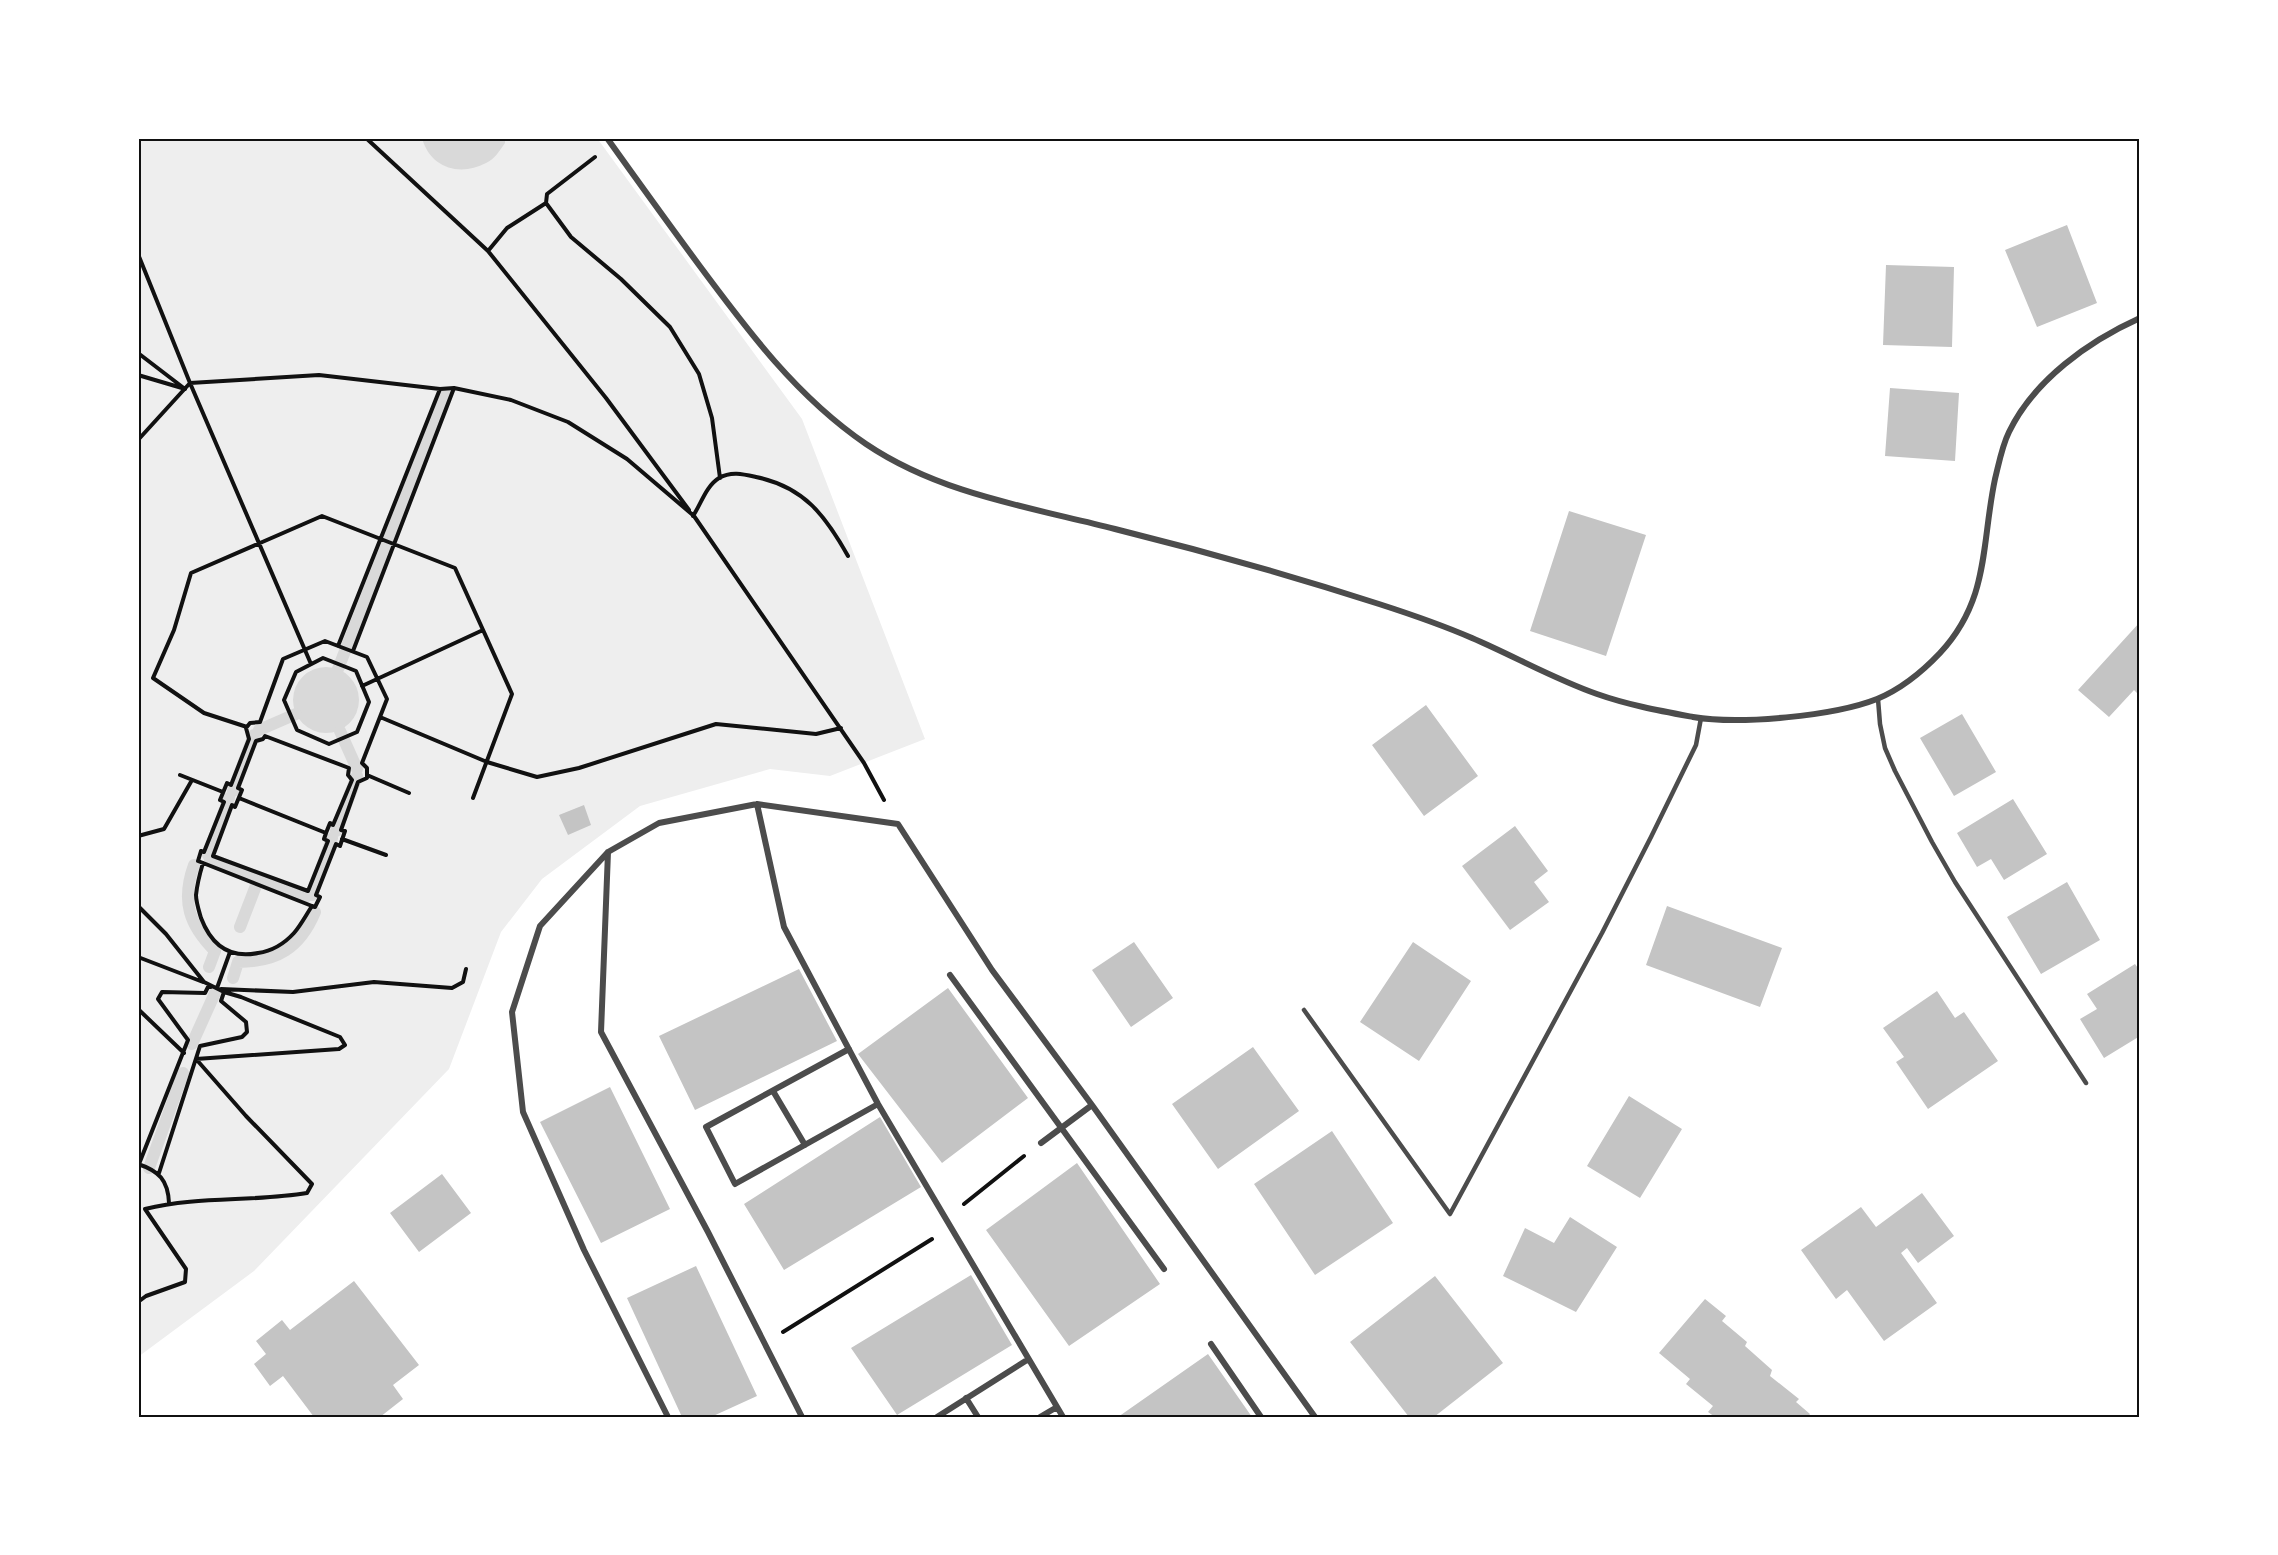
<svg xmlns="http://www.w3.org/2000/svg" width="2278" height="1555" font-family="Mulish,sans-serif">
<rect width="100%" height="100%" fill="#fff"/>
<!-- green -->
<path fill="#eee" d="M138,138H597L802,419L925,739L830,776L770,769L640,806L542,879L501,932L449,1069L254,1271L138,1357Z"/>
<!-- water -->
<path fill="#d9d9d9" d="M422,138H505V143C500,150 495,159 486,163C460,177 430,168 422,138Z
M293 700a33 33 0 1 1 66 0a33 33 0 1 1-66 0Z"/>
<g fill="none" stroke-linecap="round" stroke-linejoin="round">
<!-- stream -->
<path stroke="#d9d9d9" stroke-width="12" d="M338,669L446,394
M259,730L296,714
M340,731L357,769
M233,791L254,735
M336,831L357,776
M208,855L229,798
M210,860L255,878
M194,865C181,901 189,925 215,951L209,967
M262,880L307,896
M312,895L332,838
M240,927L257,883
M233,978L238,962C277,962 300,948 315,912
M192,1044L215,993
M149,1168L183,1073"/>
</g>
<!-- building -->
<path fill="#c4c4c4" d="M2067,225L2097,303L2037,327L2005,250Z
M1886,265L1954,267L1952,347L1883,345Z
M1890,388L1959,393L1955,461L1885,456Z
M1569,511L1646,535L1606,656L1530,631Z
M2140,622V696L2134,690L2109,717L2078,690Z
M1426,705L1478,776L1424,816L1372,745Z
M1962,714L1996,772L1954,796L1920,738Z
M2013,799L2047,854L2004,880L1991,859L1977,867L1957,833Z
M584,805L591,825L568,835L559,815Z
M1515,826L1548,871L1534,882L1549,902L1510,930L1462,866Z
M2067,882L2100,940L2041,974L2007,917Z
M1667,906L1782,948L1760,1007L1646,965Z
M1134,942L1173,998L1131,1027L1092,970Z
M1413,942L1471,981L1419,1061L1360,1022Z
M2135,964L2140,971V1036L2104,1058L2080,1019L2097,1009L2087,994Z
M799,969L837,1041L695,1110L659,1036Z
M948,988L1028,1098L942,1163L858,1054Z
M1937,991L1955,1018L1964,1012L1998,1061L1928,1109L1896,1062L1904,1057L1883,1028Z
M1253,1047L1299,1111L1218,1169L1172,1104Z
M610,1087L670,1209L601,1243L540,1122Z
M1629,1096L1682,1129L1640,1198L1587,1166Z
M880,1117L921,1187L784,1270L744,1204Z
M1332,1131L1393,1223L1315,1275L1254,1184Z
M1077,1163L1160,1284L1069,1346L986,1230Z
M442,1174L471,1213L419,1252L390,1213Z
M1922,1193L1954,1236L1918,1263L1907,1248L1901,1253L1937,1303L1884,1341L1847,1290L1836,1299L1801,1250L1861,1207L1876,1227Z
M1570,1217L1617,1247L1576,1312L1503,1276L1525,1228L1554,1243Z
M696,1266L757,1396L711,1417H682L627,1298Z
M971,1275L1012,1345L897,1415L851,1348Z
M1435,1276L1503,1363L1434,1417H1409L1350,1342Z
M354,1281L419,1365L393,1385L403,1399L380,1417H314L283,1376L270,1386L254,1364L266,1354L256,1341L282,1320L290,1330Z
M1705,1299L1726,1316L1722,1321L1747,1342L1745,1346L1772,1370L1770,1376L1799,1399L1796,1402L1810,1414L1808,1417H1715L1708,1412L1713,1406L1686,1384L1690,1379L1659,1353Z
M1208,1354L1252,1417H1118Z"/>
<g fill="none" stroke-linecap="round" stroke-linejoin="round">
<!-- path -->
<path stroke="#111" stroke-width="4" d="M366,138L488,251L606,398L689,510
M595,157L547,194L546,203L571,237L621,279L670,327L699,374L712,418L720,478
M488,251L507,228L546,203
M138,254L190,383L138,440
M138,353L185,389
M138,375L182,388
M693,516C701,504 706,486 719,478C731,471 743,474 756,477C804,487 825,515 848,556
M338,646L440,389
M353,651L454,388
M323,658L356,671L369,702L357,732L329,744L297,730L284,700L296,672Z
M311,664L190,383L319,375L440,389L454,388L511,400L568,422L627,459L694,516L864,763L884,800
M362,686L483,630
M380,717L487,762L537,777L579,768L716,724L816,734L841,728
M247,727L204,713L153,678L174,630L191,573L322,516L455,568L512,694L473,798
M180,775L223,792
M367,775L409,793
M239,798L326,833L324,839L328,841L308,891L213,856L232,805L235,807L242,790L238,788L256,741L263,739L265,736L349,768L348,775L352,780L333,825L330,823L326,833
M138,836L164,829L192,780
M342,839L386,855
M203,863C200,873 197,885 196,895C196,902 199,911 201,918C211,944 229,959 258,953C272,951 284,944 294,933C301,925 306,915 312,906L315,907L320,897L316,895L336,844L340,846L345,831L341,830L358,782L367,778V768L362,763L387,699L367,657L325,641L283,659L260,722L250,723L246,728L249,739L231,785L227,783L220,800L224,802L204,852L201,851L198,861L312,906
M138,906L166,934L204,982L224,992L241,997L340,1037L345,1045L339,1049L196,1059L246,1116L312,1184L307,1193C253,1202 198,1196 145,1209L186,1269L185,1282L146,1296L138,1302
M138,957L203,982
M217,988L230,952
M221,989L293,992L374,982L452,988L463,982L466,969
M138,1009L184,1053
M138,1164C159,1171 168,1180 169,1203
M139,1164L188,1040L158,999L162,992L205,993L208,987H211
M159,1173L200,1046L242,1037L247,1032L246,1022L221,1001L224,992
M964,1204L1024,1156
M783,1332L932,1239"/>
<!-- service -->
<path stroke="#4c4c4c" stroke-width="4.5" d="M1878,699L1880,724L1885,748L1895,771L1932,842L1955,882L2086,1083
M1304,1010L1450,1214L1602,933L1651,837L1696,745L1701,718"/>
<!-- minor -->
<path stroke="#4c4c4c" stroke-width="6" d="M607,138C637,180 668,223 699,265C748,331 797,397 866,444C940,494 1029,507 1115,529C1204,551 1292,576 1379,604C1410,614 1442,625 1472,638C1514,656 1554,679 1597,694C1628,705 1661,711 1693,717C1739,725 1834,716 1877,699C1901,689 1923,671 1940,653C1990,599 1981,545 1995,479C1999,463 2002,446 2009,432C2034,380 2089,341 2140,318
M757,804L784,927L878,1104L1063,1417
M608,852L601,1032L708,1232L802,1417
M950,975L1164,1269
M849,1049L706,1127L735,1184L878,1104
M773,1091L805,1145
M1041,1143L1092,1105
M1211,1344L1261,1417
M966,1398L978,1417
M668,1417L584,1250L523,1112L512,1012L540,926L608,852L659,823L757,804L898,824L992,970L1092,1105L1315,1417
M937,1417L1027,1360
M1040,1417L1057,1407"/>
</g>
<!-- border -->
<rect width="2278" height="1555" fill="none" stroke="#ffffff" stroke-width="279"/>
<rect x="140" y="140" width="1998" height="1276" fill="none" stroke="#111" stroke-width="2"/>
</svg>
